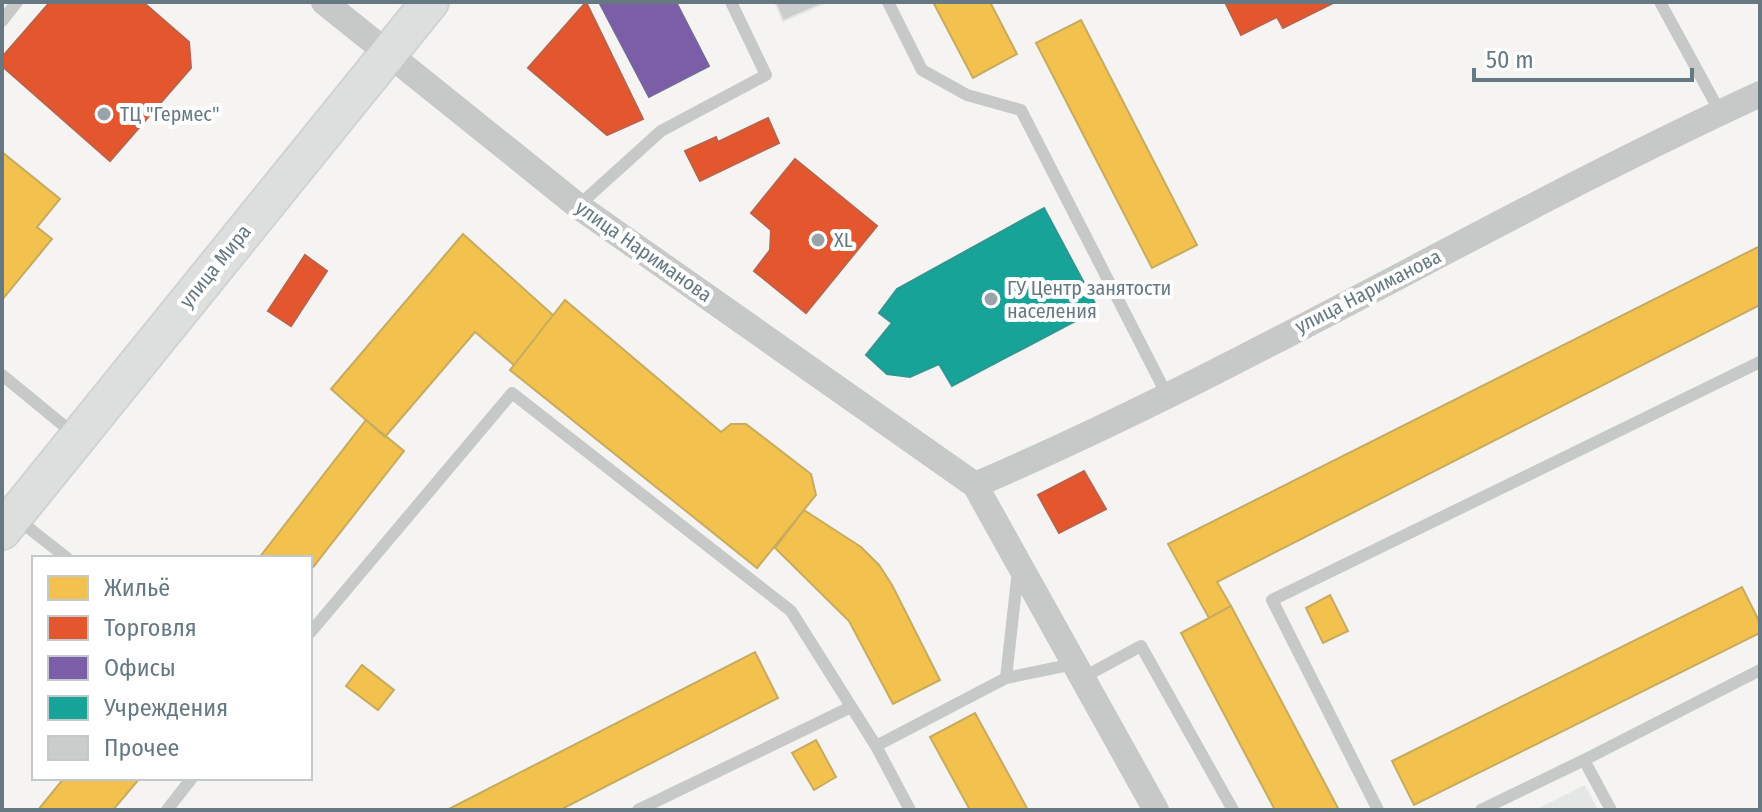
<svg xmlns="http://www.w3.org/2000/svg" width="1762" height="812" font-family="'Fira Sans Condensed',sans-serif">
<rect width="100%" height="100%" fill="#f5f4f3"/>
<!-- built -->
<path fill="#e5e6e6" d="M1585,785L1598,810H1535Z"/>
<!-- homes -->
<path fill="#f2c14e" stroke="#c8ab5e" stroke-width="2" d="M933,2H990L1017,54L973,78Z
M1081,20L1197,245L1152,268L1036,43Z
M2,152L60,199L37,227L52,239L2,300Z
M463,234L553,315L514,365L475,332L385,437L331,389Z
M1760,246V305L1217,582L1231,606L1209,618L1168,544Z
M565,300L721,432L731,424H746L811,474L816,495L757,568L510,370Z
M366,420L404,451L310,571V558H259Z
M804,510L861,547L879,565L892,585L940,680L893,704L849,621L775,548Z
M1742,587L1760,623V633L1414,805L1392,761Z
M1330,595L1348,631L1323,643L1306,608Z
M1231,606L1339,810H1275L1181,633Z
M755,652L778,698L560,810H447Z
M362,665L394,690L378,710L346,686Z
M975,713L1028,810H970L930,737Z
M816,740L836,777L814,790L792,753Z
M64,778H140L113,810H38Z"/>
<!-- shops -->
<path fill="#e4572e" stroke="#be6147" stroke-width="2" d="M50,2H143L189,42L191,68L110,161L2,66V57Z
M586,2L643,119L607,135L528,68Z
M1225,2H1335L1283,28L1277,17L1241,35Z
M768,118L779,143L700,181L685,151L716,137L718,142Z
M795,159L877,226L806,313L754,271L770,250L771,230L751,213Z
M305,255L327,271L291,326L268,311Z
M1084,471L1106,509L1059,533L1038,495Z"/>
<!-- offices -->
<path fill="#7b5ea7" stroke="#75669c" stroke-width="2" d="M599,2H676L709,66L649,97Z"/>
<!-- public -->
<path fill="#17a398" stroke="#2f9691" stroke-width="2" d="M1044,208L1098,309L952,386L939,364L910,377L887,374L866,355L892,323L879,313L897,289Z"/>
<!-- building -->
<path fill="#cbcccc" stroke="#e4e4e3" stroke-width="2" d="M775,2H821L822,4L783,21Z"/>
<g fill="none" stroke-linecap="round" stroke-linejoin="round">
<!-- secondary casing -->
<g stroke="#d1d2d3" stroke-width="40">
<path id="secondary" d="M2,531L430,2"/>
</g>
<!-- lane -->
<path stroke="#c7c9c8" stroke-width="12" d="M888,2L922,70L967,95L1021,110L1167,395
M1660,2L1720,112
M2,21L17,2
M578,206L661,131L766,75L731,2
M2,375L74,434
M16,518L67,558
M310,633L512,393L791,611L876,746L910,810
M1006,678L1018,570
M1082,678L1141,646L1233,810
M876,746L1006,678L1074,664
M1584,760L1760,670
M167,810L192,778
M638,810L851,707
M1378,810L1272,600L1760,362
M1481,810L1584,760L1611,810"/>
<!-- street -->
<path stroke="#c7c9c8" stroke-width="26" d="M324,2L578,206L975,485L1156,810
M975,485C1244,370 1495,216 1760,94"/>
<!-- secondary -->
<use href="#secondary" stroke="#dddede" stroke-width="36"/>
</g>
<!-- markers -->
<g fill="#98a4aa" stroke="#fff" stroke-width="3">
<circle cx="104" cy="114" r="8"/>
<circle cx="818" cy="240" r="8"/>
<circle cx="991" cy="299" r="8"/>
</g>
<g text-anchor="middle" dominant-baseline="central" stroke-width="8" stroke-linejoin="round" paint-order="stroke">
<!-- poi labels -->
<g font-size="20" fill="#667982" stroke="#fff" text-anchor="start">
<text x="120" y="114">ТЦ "Гермес"</text>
<text x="834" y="240">XL</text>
<text x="1007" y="288">ГУ Центр занятости<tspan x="1007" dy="23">населения</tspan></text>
</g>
<!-- street labels -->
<g font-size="20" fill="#667982" stroke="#fff">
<text transform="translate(644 251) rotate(35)">улица Нариманова</text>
<text transform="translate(215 266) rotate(-51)">улица Мира</text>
<text transform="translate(1368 291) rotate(-27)">улица Нариманова</text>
</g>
</g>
<!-- border -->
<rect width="1762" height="812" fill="none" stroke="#667982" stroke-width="8"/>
<!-- legend -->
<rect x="32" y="556" width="280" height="224" fill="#ffffff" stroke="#c2c9cd" stroke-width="2"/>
<rect x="48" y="576" width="40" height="24" fill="#f2c14e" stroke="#c2c9cd" stroke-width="2"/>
<text x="104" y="596" font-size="24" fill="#667982">Жильё</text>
<rect x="48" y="616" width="40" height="24" fill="#e4572e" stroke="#c2c9cd" stroke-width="2"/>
<text x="104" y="636" font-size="24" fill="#667982">Торговля</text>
<rect x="48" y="656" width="40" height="24" fill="#7b5ea7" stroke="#c2c9cd" stroke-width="2"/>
<text x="104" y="676" font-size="24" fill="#667982">Офисы</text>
<rect x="48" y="696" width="40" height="24" fill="#17a398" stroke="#c2c9cd" stroke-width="2"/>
<text x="104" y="716" font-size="24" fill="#667982">Учреждения</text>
<rect x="48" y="736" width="40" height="24" fill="#cbcccc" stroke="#c2c9cd" stroke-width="2"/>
<text x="104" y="756" font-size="24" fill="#667982">Прочее</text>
<!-- scale -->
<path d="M1474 68v12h218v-12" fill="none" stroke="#667982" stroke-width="4"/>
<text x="1486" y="68" font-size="24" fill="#667982" stroke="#ffffff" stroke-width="6" paint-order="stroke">50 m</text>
</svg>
